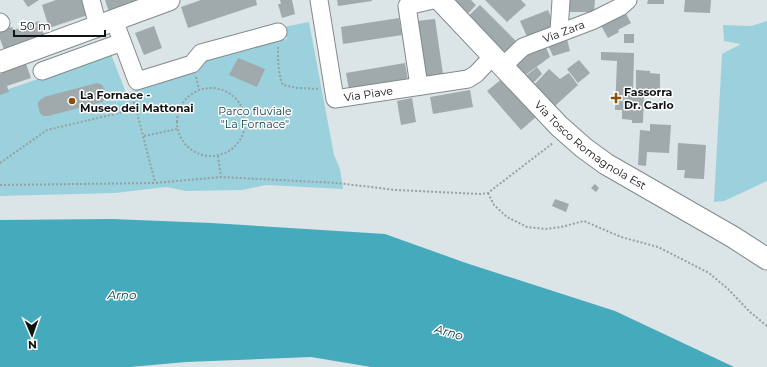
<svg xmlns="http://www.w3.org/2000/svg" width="767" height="367" font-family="Montserrat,sans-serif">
<rect width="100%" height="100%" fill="#dbe4e6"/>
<!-- green -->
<path fill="#9ad1dc" d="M767,21V181L724,201L714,202L722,54L741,44L724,41L723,25L751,26Z
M309,22L334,155L340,169L343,189L266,185L242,190L186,191L166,187L115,193L0,196V92L111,54L126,93L200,69L204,59L287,39L284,27Z"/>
<!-- water -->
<path fill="#45aabc" d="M112,219L211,223L385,234L466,263L615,311L734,367H371L311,357L186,362L130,367H0V220Z"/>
<!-- building -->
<path fill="#a0a9ab" d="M23,0H39L28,7Z
M56,0H83L88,15L49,28L42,5Z
M105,0H151L110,15Z
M201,0H256L257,5L188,28L181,7Z
M280,0H292L295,14L282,18L278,4H281Z
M337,0H372V1L338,6Z
M452,0H471L476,5L463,19Z
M485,0H521L526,5L507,22Z
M570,0H595L594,12H570Z
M648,0H664V4H647Z
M685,0H711L710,13L684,12Z
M480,5L520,45L506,58L464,20Z
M548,10L556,30L529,41L520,21Z
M624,10L631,23L618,30L619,32L608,38L599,22Z
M399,18L402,35L343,44L341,27Z
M435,19L443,74L423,77L416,21Z
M39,21L45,37L5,52L0,39V31L12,27L14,30Z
M154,26L162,48L144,55L135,33Z
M624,34H634V43H624Z
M566,35L570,51L553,56L546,41Z
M544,43L550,57L524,76L512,63Z
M601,52L634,53L633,94H644L643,123H632V120L622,119V110H615L617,61L601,60Z
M238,58L265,69L257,87L229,75Z
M579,60L590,73L578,83L567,69Z
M25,61L31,78L7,86L9,92L0,95V74H2L0,70Z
M405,63L408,81L349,90L346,73Z
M537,67L542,74L532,84L523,78Z
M549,69L560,79L569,73L578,85L555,106L532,87Z
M636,70L650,71V73L660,74V93H636Z
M503,78L536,117L521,130L487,91Z
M97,83L102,85L105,90V99L102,102L48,116H43L40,113L38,106V102L44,97Z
M470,90L473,107L433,114L430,97Z
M412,98L416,122L401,125L397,101Z
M650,124L671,125L669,153L647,152L646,166L638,165L640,130L650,131Z
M678,143L706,145L704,179L684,178L685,170H677Z
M595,184L599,188L596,192L591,188Z
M555,199L569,204L566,212L552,206Z"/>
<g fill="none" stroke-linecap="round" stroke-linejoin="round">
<!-- minor casing -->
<g stroke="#828a8c" stroke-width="19">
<g id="minor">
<path d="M91,0L98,26"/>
<path id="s1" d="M319,0L335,99L468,79L476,74L493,56"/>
<path d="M114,20L137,81L192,64L201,53L278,32"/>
<path d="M0,22L1,23"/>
<path d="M559,32L561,0"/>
<path id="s2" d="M503,66L523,47L594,20L620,7L628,0"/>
<path d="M42,71L122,42"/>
<path d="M419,86L407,6L433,0"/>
</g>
</g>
<!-- major casing -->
<g stroke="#828a8c" stroke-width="23">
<g id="major">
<path id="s3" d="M440,0L559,126L584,148L606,164L733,237L767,259"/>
<path d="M0,62L169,0"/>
</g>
</g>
<!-- path -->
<path stroke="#989fa1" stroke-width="2" stroke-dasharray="2 2" stroke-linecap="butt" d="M278,47C278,57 278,76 283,85L298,88L320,89
M196,77L199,89
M177 122a34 34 0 1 1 68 0a34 34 0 1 1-68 0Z
M131,94L136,109L155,182
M144,136L177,129
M218,156L221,177
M0,163L47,130L136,109
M0,185L155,183L221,177L337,183L396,190L480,194L488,193L493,189L553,143
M488,193L494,205L507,217L527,227L546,229L561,227L584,221L621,237L658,247L709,273L728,289L750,312L767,326"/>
<!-- minor -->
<use href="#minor" stroke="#fff" stroke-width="17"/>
<!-- major -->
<use href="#major" stroke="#fff" stroke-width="21"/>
</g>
<!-- markers -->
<g fill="#8a4f0b" stroke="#fff" stroke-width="1.5">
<path d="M614 92h4v4h4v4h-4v4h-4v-4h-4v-4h4z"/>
<circle cx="72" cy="101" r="4"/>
</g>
<g text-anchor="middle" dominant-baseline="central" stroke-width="3" stroke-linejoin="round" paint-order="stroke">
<!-- street labels -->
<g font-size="11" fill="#101314" stroke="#fff">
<text stroke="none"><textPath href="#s2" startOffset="71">Via Zara</textPath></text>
<text stroke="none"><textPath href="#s1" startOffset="134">Via Piave</textPath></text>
<text stroke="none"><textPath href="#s3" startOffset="210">Via Tosco Romagnola Est</textPath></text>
</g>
<!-- poi labels -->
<g font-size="11" font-weight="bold" fill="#101314" stroke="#fff" text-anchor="start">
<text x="624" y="92">Fassorra<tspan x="624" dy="13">Dr. Carlo</tspan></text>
<text x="80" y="95">La Fornace -<tspan x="80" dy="13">Museo dei Mattonai</tspan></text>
</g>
<!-- park labels -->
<g font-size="11" fill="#0a3a42" stroke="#fff">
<text x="255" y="111">Parco fluviale<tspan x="255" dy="13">"La Fornace"</tspan></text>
</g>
<!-- water labels -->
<g font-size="12" font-style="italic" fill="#00323a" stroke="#fff">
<text x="122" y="294">Arno</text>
<text transform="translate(449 332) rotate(15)">Arno</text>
</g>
</g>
<!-- north arrow -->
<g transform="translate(32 335) rotate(178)" stroke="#ffffff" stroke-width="3" paint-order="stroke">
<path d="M0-3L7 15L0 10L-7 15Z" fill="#101314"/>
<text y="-6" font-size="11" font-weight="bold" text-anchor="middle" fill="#101314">N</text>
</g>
<!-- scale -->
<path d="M14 30v6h91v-6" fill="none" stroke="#101314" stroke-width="2"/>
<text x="20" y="30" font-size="12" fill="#101314" stroke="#ffffff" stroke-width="3" paint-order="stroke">50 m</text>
</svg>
